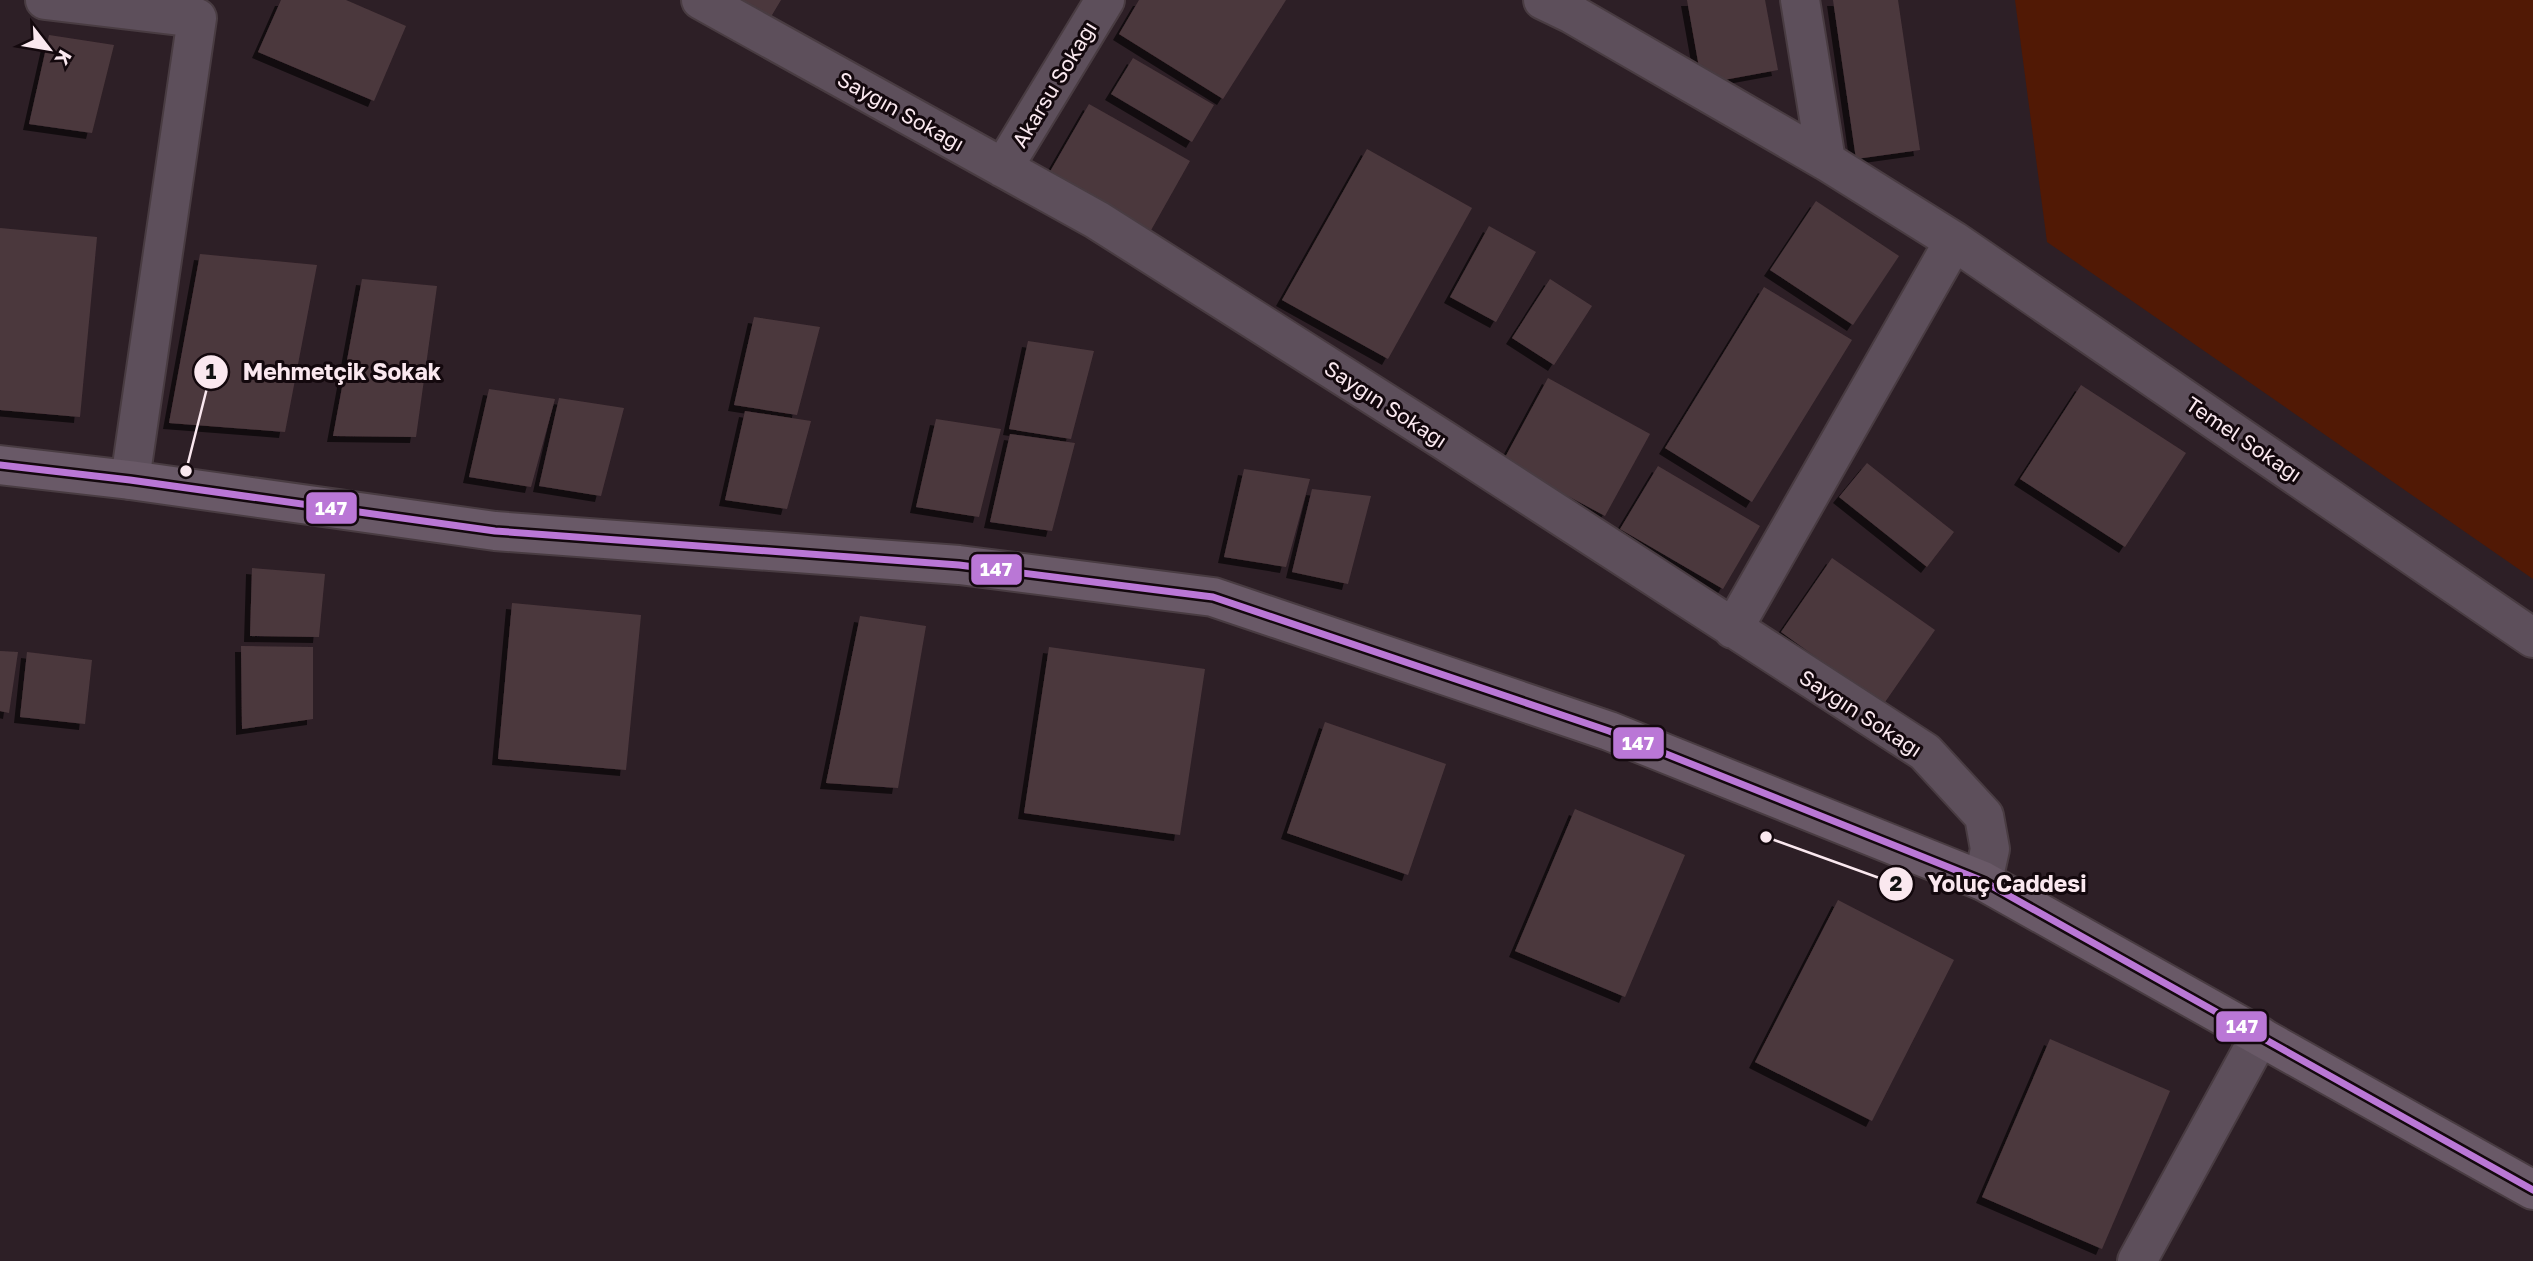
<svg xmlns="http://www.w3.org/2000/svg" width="2533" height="1261" font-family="'Golos Text',sans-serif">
<defs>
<filter id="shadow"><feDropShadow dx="-6" dy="6" stdDeviation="0" flood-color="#0009"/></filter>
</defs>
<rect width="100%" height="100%" fill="#2d1f26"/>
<!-- green -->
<path fill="#511905" d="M2015,0H2533V579L2047,242Z"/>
<!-- building -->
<path fill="#4c383d" filter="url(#shadow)" d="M281,0H346L406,26L374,101L258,52Z
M724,0H781L766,25Z
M1139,0H1286L1223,99L1119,34Z
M1687,0H1765L1778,70L1702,84Z
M1833,0H1898L1920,150L1856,159Z
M49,35L114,45L92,133L29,124Z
M1133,58L1214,105L1192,142L1111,94Z
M1089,104L1190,161L1150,232L1048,175Z
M1367,149L1472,208L1388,359L1282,300Z
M1816,201L1899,256L1853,325L1770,270Z
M1489,226L1536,252L1496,322L1450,297Z
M0,228L97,237L80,417L0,410Z
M200,254L317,265L285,432L169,423Z
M362,279L437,286L416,437L333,436Z
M1550,279L1592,306L1554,365L1512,338Z
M1764,287L1852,340L1752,502L1665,448Z
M754,317L820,327L797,415L734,405Z
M1028,341L1094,351L1071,439L1009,429Z
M1548,378L1650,434L1605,516L1503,461Z
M2081,385L2186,453L2125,547L2020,479Z
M489,389L555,399L531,487L469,477Z
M559,398L624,408L601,496L539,486Z
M745,411L811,421L787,509L725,500Z
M936,419L1001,429L979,517L916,507Z
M1010,434L1075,443L1052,531L990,522Z
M1867,463L1954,532L1927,567L1839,497Z
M1658,466L1760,526L1723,589L1620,529Z
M1244,469L1310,479L1286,567L1224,557Z
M1312,489L1371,496L1348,584L1292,572Z
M1832,558L1935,630L1883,705L1781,632Z
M252,568L325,574L319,637L250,636Z
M512,603L641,615L626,770L498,759Z
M860,616L926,626L898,788L826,783Z
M241,646L313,647V719L242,729Z
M1049,647L1205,669L1180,835L1024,813Z
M0,651L18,652L9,713L0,711Z
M27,652L92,660L85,724L20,717Z
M1325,722L1446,764L1408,875L1287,833Z
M1575,809L1685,855L1625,997L1515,951Z
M1838,900L1954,960L1872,1121L1755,1062Z
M2050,1039L2170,1091L2102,1249L1982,1197Z"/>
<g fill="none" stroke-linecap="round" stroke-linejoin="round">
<!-- street casing -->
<g stroke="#493c42" stroke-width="42">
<path id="street" d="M45,0L197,18L130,480
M701,0L1097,220L1442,439L1925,752L1984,816L1990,849L1983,881
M1543,0L1572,14L1826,161L1954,241L1733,629
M1800,0L1826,161
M1003,168L1105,0
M1954,241L2533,638
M2137,1261L2260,1036"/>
</g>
<!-- secondary casing -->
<g stroke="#493c42" stroke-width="42">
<path id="secondary" d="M0,465L130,480L495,531L959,565L1213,597L1609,731L1983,881L2533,1190"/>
</g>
<!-- street -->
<use href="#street" stroke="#5d4f5b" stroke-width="38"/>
<!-- secondary -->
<use href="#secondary" stroke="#695967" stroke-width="38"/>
<!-- bus-1 casing -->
<g stroke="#13080d" stroke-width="12">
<path id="bus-1" d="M0,465L130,480L495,531L959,565L1213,597L1609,731L1983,881L2533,1190"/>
</g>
<!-- bus-1 -->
<use href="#bus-1" stroke="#ba77d6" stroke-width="7"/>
</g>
<g text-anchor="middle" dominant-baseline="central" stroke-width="6" stroke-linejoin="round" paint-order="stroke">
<!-- street labels -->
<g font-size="21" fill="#fae8ef" stroke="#13080d">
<text transform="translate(1054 84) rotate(-59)">Akarsu Sokağı</text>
<text transform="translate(901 111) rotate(29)">Saygın Sokağı</text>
<text transform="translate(1386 404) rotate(33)">Saygın Sokağı</text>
<text transform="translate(2244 439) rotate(34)">Temel Sokağı</text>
<text transform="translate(1861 713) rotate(33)">Saygın Sokağı</text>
</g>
</g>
<!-- callouts -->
<path fill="none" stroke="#fae8ef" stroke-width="2.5" d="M186 471L211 372M1766 837L1896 884"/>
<g fill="#fae8ef" stroke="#13080d" stroke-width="2.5">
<circle cx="186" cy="471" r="7"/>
<circle cx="1766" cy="837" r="7"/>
<circle cx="211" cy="372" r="18"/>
<circle cx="1896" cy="884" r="18"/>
</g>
<g font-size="21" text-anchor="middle" font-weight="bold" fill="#111">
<text x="211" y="379">1</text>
<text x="1896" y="891">2</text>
</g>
<g font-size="23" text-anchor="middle" font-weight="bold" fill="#fae8ef" stroke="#13080d" stroke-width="6" stroke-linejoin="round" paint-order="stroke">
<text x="342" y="380">Mehmetçik Sokak</text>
<text x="2007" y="892">Yoluç Caddesi</text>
</g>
<g stroke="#13080d" stroke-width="2.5">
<rect x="305" y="491" width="53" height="34" rx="7" fill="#ba77d6"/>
<rect x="970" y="553" width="53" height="33" rx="7" fill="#ba77d6"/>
<rect x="1612" y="726" width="53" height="34" rx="7" fill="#ba77d6"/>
<rect x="2215" y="1010" width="53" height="33" rx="7" fill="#ba77d6"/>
</g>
<g font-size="19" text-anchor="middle" font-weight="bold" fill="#fff">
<text x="331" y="515">147</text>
<text x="996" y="576">147</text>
<text x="1638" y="750">147</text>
<text x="2242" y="1033">147</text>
</g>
<!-- north arrow -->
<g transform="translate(49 49) rotate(121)" stroke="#13080d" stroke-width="5" paint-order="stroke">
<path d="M0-5L12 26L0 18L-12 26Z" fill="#fae8ef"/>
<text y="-10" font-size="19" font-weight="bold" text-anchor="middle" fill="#fae8ef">K</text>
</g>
</svg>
